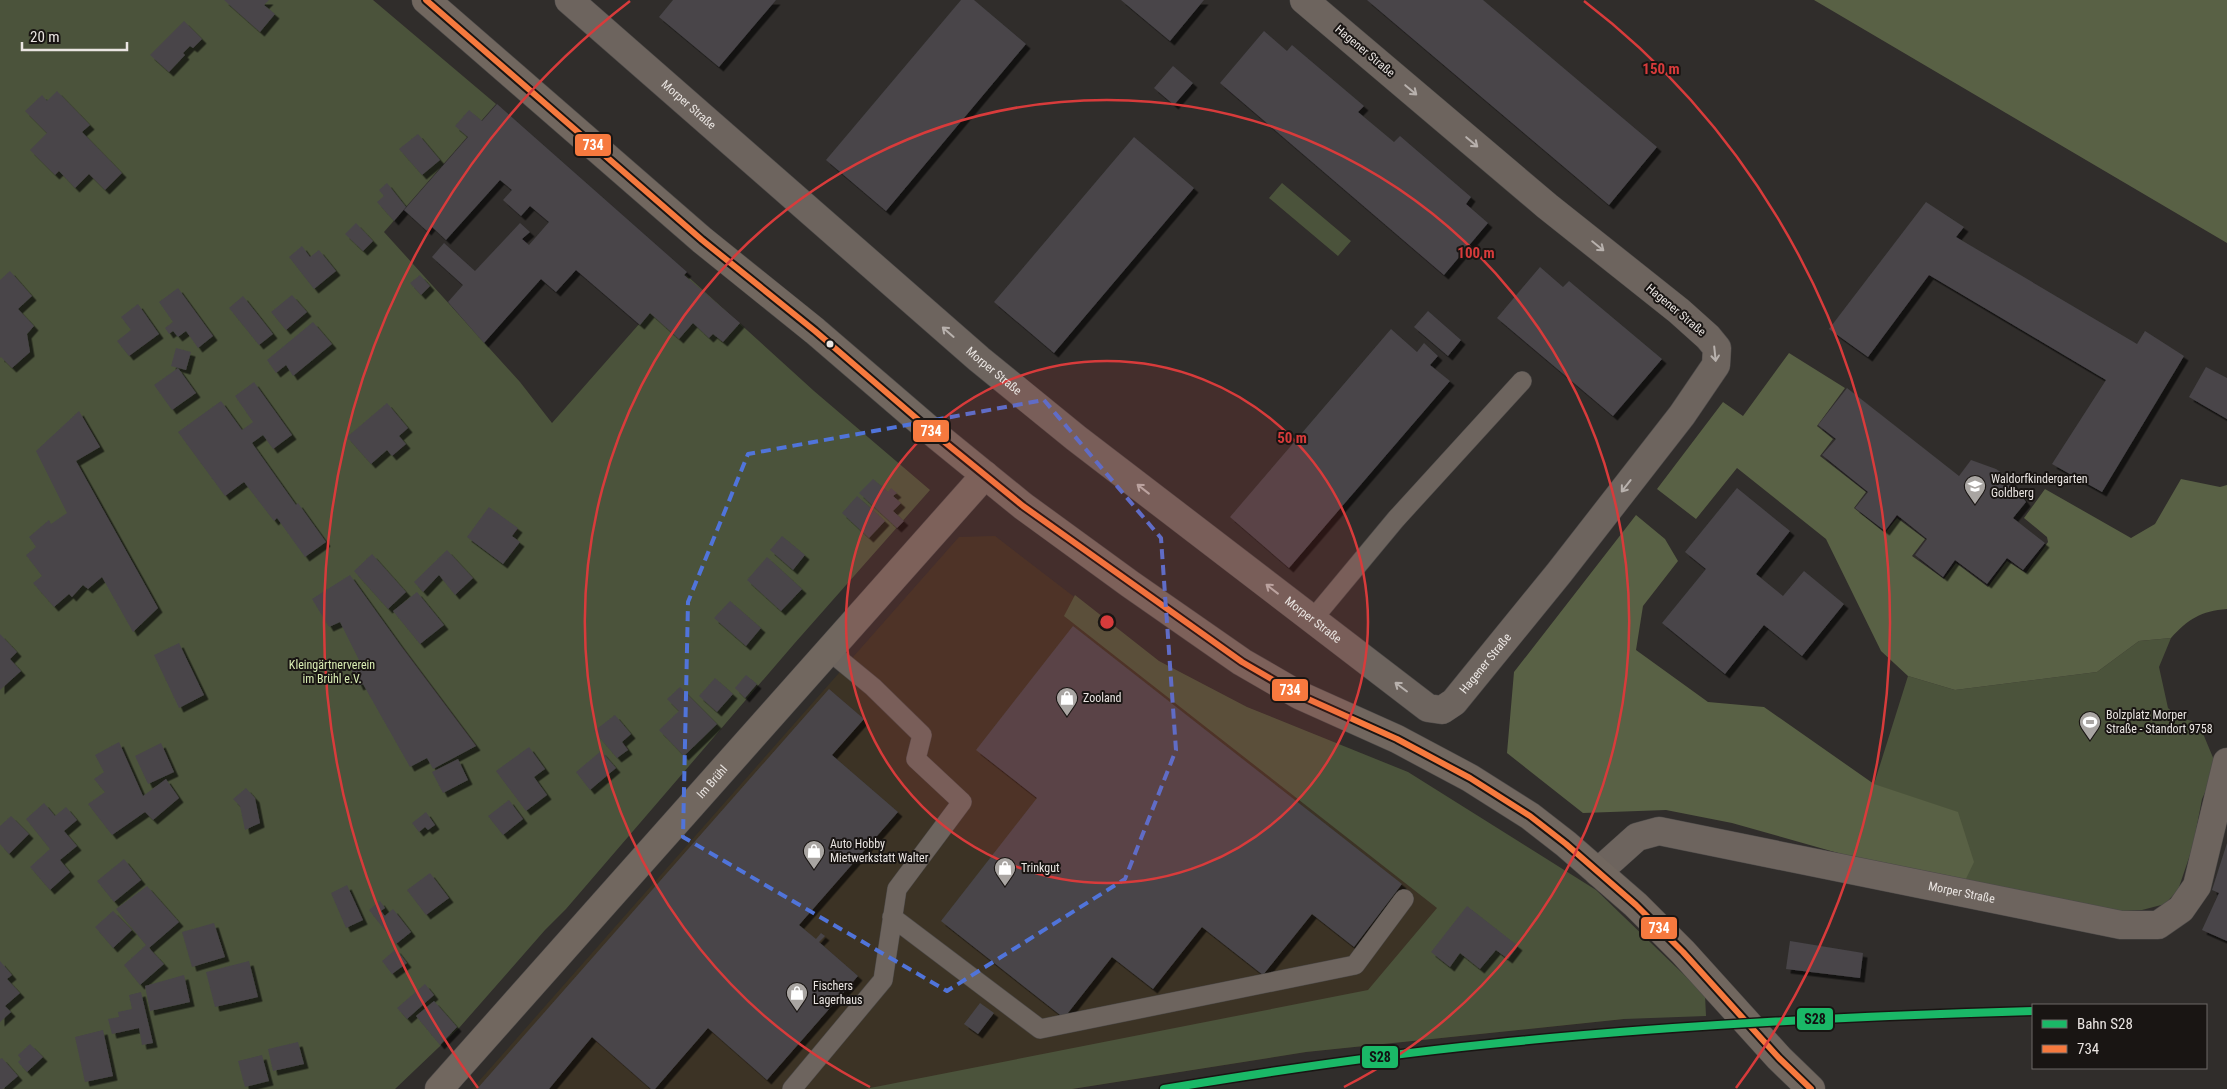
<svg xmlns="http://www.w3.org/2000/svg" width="2227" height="1089" font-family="'Roboto Condensed',sans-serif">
<defs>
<filter id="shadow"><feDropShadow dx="4.5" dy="4.5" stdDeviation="0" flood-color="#0009"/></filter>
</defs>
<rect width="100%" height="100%" fill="#302d2b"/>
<!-- commercial -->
<path fill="#3c3325" d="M995,536L1624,1019L1306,1052L1072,1089H472L959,537Z"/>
<!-- green -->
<path fill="#4b533b" d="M0,0H373L496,104L384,232L520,382L552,423L684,273L814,391L930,490L794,644L566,909L545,930L459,1028L395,1089H0Z
M1282,183L1351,241L1338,256L1269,198Z
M1075,595L1159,661L1247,707L1408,772L1596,890L1705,995L1706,1016L1624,1019L1306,1052L1072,1089H865L1368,990L1437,908L1064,616Z
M2171,638L2159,667L2168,708L2178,717L2192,721L2204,736L2214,760L2209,784L2202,799L2193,846L2178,890L2165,904L2142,910L2104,912L1964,883L1874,784L1908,676L1955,690L2097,672L2139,641Z"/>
<!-- forest -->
<path fill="#596145" d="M1814,0H2227V243Z
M1789,353L1845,388L1817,426L1833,439L1820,456L1866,492L1854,508L1885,533L1897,518L1925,539L1912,556L1944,579L1956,563L1988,587L2007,561L2026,573L2048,542L2047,537L2024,518L2045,489L2131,538L2155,524L2181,479L2220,487L2227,485V609C2201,611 2188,619 2171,638L2139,641L2097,672L1955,690L1908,676L1881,651L1826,539L1737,468L1696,519L1657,489L1723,402L1743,416Z
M1636,515L1665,539L1678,561L1643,606L1636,650L1708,702L1764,707L1874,784L1958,812L1974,862L1964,883L1891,868L1732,823L1666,810L1583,813L1507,753L1514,672Z"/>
<!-- building -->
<path fill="#484549" filter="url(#shadow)" d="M224,0H269L264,5L275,14L260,32Z
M673,0H776L719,67L659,17Z
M961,0H974L1026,44L886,211L826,160Z
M1121,0H1204L1170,41Z
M1367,0H1483L1657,147L1609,205Z
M184,21L202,39L193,48L190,46L183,53L185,55L169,72L150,55Z
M1264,31L1287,51L1292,45L1364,106L1358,112L1394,142L1400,136L1471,197L1466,204L1488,223L1444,275L1220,83Z
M1173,66L1193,83L1174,105L1154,88Z
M57,91L90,125L82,132L122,173L105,190L89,174L75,188L59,171L55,175L30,150L47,133L25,111L42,95L47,101Z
M497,104L687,272L684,275L740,323L723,342L713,334L709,338L693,323L679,339L650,313L640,325L576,270L556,292L541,279L484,343L448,302L463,285L432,257L444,243L475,271L520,223L530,232L522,239L529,245L549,222L530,206L521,216L503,200L512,190L500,180L446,240L431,226L427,231L404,210L468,137L455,126L469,110L482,121Z
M418,134L440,160L422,175L399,149Z
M1134,137L1194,188L1054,353L994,302Z
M387,183L406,207L394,221L377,202L384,196L379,190Z
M1926,202L1964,227L1956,237L2137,344L2145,331L2184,356L2102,492L2052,464L2106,380L1929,275L1868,357L1829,329Z
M356,223L373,241L363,251L345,234Z
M302,246L310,257L319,250L336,271L314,289L289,257Z
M1540,267L1563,287L1569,281L1662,359L1613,416L1497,318Z
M10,271L32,296L18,309L34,326L27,334L30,352L12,368L1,357L0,358V280Z
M420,275L430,286L421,295L410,283Z
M178,288L213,336L198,348L186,331L178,337L173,331L169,334L165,328L173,322L159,302Z
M292,295L307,312L286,330L271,312Z
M243,296L273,334L259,345L229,308Z
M138,304L159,334L129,356L117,341L131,330L121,317Z
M1428,311L1461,340L1448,356L1414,327Z
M313,322L332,344L293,376L286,365L276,373L267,360Z
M1391,329L1417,352L1424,343L1438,356L1430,365L1450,381L1289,568L1230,517Z
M176,348L191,352L186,370L171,366Z
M2206,367L2227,378V419L2189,397Z
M178,368L196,393L172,410L154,385Z
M254,382L292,435L273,449L263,435L252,443L296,505L298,503L326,542L305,557L277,518L274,521L244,482L225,496L178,432L221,401L242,430L253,422L235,396Z
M1847,388L1959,476L1971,460L1996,469L2009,478L2026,502L2013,518L2045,543L2023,570L2007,558L1987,584L1955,560L1943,577L1915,555L1927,539L1897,515L1885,531L1855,508L1868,492L1822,455L1836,439L1818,425Z
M387,403L408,428L399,436L406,444L392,456L387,450L371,464L347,437Z
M79,411L100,447L76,461L158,608L133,632L102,577L88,589L83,585L72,597L69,594L54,607L33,583L42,576L26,555L36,547L29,537L49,520L51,524L67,513L36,451Z
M873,479L888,492L891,488L897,493L893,496L901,503L893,511L904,521L897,528L859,493Z
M1737,488L1790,531L1756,574L1783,596L1804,571L1844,604L1802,656L1764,625L1725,674L1662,623L1706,569L1685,552Z
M857,496L885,521L869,538L842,513Z
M489,507L518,528L512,536L520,542L503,564L467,537Z
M782,536L805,555L793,570L770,550Z
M447,550L473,578L455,595L439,575L423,592L414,582Z
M372,554L406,592L388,609L354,571Z
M767,557L802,589L781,611L747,580Z
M350,575L401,646L476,746L433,769L427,758L410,767L363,684L359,686L351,669L361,664L340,622L329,627L312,599Z
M417,592L444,625L420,644L393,611Z
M730,601L761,628L746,646L714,618Z
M1073,626L1402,884L1354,947L1312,914L1263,975L1202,927L1153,989L1112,957L1064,1018L941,921L1037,798L976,750Z
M0,634L17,652L10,659L21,671L0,690Z
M179,643L204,695L179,708L154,655Z
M746,675L757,684L745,698L735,688Z
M715,678L733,694L717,712L699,696Z
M680,687L717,724L684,756L659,730L679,711L667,699Z
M829,689L864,719L832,755L898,812L799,925L816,939L821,933L825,936L819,942L858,976L767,1080L708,1028L655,1089H651L592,1037L549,1089H477Z
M615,715L631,734L622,742L628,750L617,758L594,731Z
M119,742L143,796L166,779L179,798L153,820L145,812L112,835L88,804L105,792L94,779L104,772L95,755Z
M161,743L174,772L148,784L135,756Z
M529,747L545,769L534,777L547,795L526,811L496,771Z
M601,751L616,768L590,790L576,772Z
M458,759L468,780L443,793L432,772Z
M246,788L255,798L260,823L245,830L240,806L233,799Z
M509,800L523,819L503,835L488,816Z
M44,803L55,816L66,807L77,820L64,831L77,846L60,860L70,872L50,890L30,867L50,849L26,819Z
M426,812L435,825L428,830L425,827L419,832L412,823Z
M11,816L29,834L9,854L0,844V826Z
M2227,843V941L2202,930L2219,893L2212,890Z
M124,859L141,880L114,902L97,881Z
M430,873L449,898L426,915L407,890Z
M347,885L363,920L346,928L331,893Z
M147,886L179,922L149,948L164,964L140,985L124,965L146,945L116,909Z
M380,901L385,908L381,911L385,916L393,909L411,932L396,944L369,910Z
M1467,906L1518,946L1508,959L1496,950L1480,969L1460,953L1450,967L1431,952Z
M113,911L132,930L113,948L95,927Z
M214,923L225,957L192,967L182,932Z
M1790,941L1863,953L1860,978L1786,969Z
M396,949L407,963L392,974L382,961Z
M0,961L12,975L7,979L20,993L5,1006L11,1012L0,1022Z
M249,961L258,997L215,1007L206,972Z
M184,975L190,1002L150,1011L145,986Z
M425,984L434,995L407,1019L397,1008Z
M141,992L153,1043L142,1045L139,1028L112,1034L108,1019L119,1017L118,1012L132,1009L129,995Z
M434,1001L457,1027L440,1045L416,1016Z
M980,1003L994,1013L978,1034L964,1024Z
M103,1030L113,1076L85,1082L75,1037Z
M298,1042L304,1064L273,1071L268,1049Z
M30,1044L43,1057L27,1072L18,1062L21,1059L18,1055Z
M262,1055L269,1081L245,1087L238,1061Z
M2,1058L18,1076L3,1089H0V1059Z"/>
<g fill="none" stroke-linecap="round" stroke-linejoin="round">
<!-- lane casing -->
<g stroke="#4d4a49" stroke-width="20">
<path id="lane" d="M1312,620L1396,519L1522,381
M892,917L1040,1029L1355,965L1404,899
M792,1089L883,980L897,889L962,802L916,759L922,735L873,687L828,650"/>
</g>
<!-- street casing -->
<g stroke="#4d4a49" stroke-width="29">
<g id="street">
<path id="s1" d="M569,0L979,359L1076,438L1428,708L1442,710L1454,702L1559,573L1682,415L1716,365L1717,348L1708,337L1679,311L1547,206L1304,0"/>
<path id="s2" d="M1598,872L1637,837L1659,831L2121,925H2158L2181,909L2197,886L2227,762"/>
</g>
</g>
<!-- secondary casing -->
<g stroke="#4d4a49" stroke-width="29">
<g id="secondary">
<path d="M426,0L702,240L815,331L937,436L1023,506L1130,584L1242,662L1299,695L1397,739L1470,778L1530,816L1566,844L1636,905L1683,952L1779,1058L1811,1089"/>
<path id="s3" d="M439,1089L985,475"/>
</g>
</g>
<!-- lane -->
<use href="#lane" stroke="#6d645e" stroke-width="19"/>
<!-- street -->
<use href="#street" stroke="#6d645e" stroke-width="28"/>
<!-- secondary -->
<use href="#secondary" stroke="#71675f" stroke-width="28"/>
<!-- bus-1 casing -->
<g stroke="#191513" stroke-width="10">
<path id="bus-1" d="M426,0L702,240L815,331L937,436L1023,506L1242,662L1299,695L1397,739L1470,778L1530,816L1566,844L1636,905L1683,952L1779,1058L1811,1089"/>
</g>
<!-- bus-1 -->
<use href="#bus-1" stroke="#f6793e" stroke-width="6"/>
<!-- rail-1 casing -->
<g stroke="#191513" stroke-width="11">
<path id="rail-1" d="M1164,1089C1272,1071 1381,1055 1490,1044C1671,1025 1852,1016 2033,1011"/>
</g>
<!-- rail-1 -->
<use href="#rail-1" stroke="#1ab867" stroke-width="8"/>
</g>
<!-- one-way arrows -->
<defs><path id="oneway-shaft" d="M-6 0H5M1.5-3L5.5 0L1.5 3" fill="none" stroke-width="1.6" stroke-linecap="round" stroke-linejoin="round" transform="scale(1.25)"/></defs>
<g stroke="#b8b1ad">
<use href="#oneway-shaft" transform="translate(1411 90) rotate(40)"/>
<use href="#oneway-shaft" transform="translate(1472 142) rotate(40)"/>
<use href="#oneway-shaft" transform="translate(1598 246) rotate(39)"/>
<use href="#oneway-shaft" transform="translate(948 332) rotate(-139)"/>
<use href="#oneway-shaft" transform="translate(1715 354) rotate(84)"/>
<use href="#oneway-shaft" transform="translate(1626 486) rotate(128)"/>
<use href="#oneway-shaft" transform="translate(1143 489) rotate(-142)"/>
<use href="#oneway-shaft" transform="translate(1272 589) rotate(-142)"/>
<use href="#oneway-shaft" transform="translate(1401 687) rotate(-143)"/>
</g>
<!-- marked area -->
<path fill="none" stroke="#5074da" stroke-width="4" stroke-dasharray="10 6" stroke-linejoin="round" d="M1044,400L1161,538L1176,750L1125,879L947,991L683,837L688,602L748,454Z"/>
<!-- distance rings -->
<circle cx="1107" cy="622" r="261" fill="#d83b3b" fill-opacity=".12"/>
<g fill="none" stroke="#d83b3b" stroke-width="2.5">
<circle cx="1107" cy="622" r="261"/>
<path d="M870 1087A522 522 0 1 1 1344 1087"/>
<path d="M478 1088A783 783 0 0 1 630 1M1584 1A783 783 0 0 1 1736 1088"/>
</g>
<!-- icons -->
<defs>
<g id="school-pin" transform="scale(1.125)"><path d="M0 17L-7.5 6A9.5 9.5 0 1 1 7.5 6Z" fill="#a9a5a2" stroke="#191513"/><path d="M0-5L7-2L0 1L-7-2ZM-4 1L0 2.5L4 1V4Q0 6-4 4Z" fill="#fff"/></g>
<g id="shop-pin" transform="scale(1.125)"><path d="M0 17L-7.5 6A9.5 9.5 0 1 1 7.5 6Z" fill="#a9a5a2" stroke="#191513"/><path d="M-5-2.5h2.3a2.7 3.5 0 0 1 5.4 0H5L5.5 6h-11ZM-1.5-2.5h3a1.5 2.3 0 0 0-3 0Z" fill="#fff"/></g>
<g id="stadium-pin" transform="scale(1.125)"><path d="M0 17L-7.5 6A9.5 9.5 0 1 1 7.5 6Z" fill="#a9a5a2" stroke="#191513"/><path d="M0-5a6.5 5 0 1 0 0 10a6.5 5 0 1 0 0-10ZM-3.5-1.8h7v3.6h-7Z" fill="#fff"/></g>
</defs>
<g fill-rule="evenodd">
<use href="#school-pin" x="1975" y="486"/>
<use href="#shop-pin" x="1067" y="698"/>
<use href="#stadium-pin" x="2090" y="722"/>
<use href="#shop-pin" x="814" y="851"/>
<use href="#shop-pin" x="1005" y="868"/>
<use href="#shop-pin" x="797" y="993"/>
</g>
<!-- markers -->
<circle fill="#eae5e2" stroke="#191513" stroke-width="2" cx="830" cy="344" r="4.5"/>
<g text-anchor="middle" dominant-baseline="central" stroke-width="4" stroke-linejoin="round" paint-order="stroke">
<!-- street labels -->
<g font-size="12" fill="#eae5e2" stroke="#191513">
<text transform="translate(1365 51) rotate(40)">Hagener Straße</text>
<text stroke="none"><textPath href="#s1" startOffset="159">Morper Straße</textPath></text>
<text transform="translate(1676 310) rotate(40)">Hagener Straße</text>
<text stroke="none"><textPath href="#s1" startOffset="564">Morper Straße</textPath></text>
<text stroke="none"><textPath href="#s1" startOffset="969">Morper Straße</textPath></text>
<text stroke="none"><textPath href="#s1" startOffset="1192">Hagener Straße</textPath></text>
<text stroke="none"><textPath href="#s3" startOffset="411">Im Brühl</textPath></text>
<text stroke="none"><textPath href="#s2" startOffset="384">Morper Straße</textPath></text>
</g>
<!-- poi labels -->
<g font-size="12" fill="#eae5e2" stroke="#191513" text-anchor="start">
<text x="1991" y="479">Waldorfkindergarten<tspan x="1991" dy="14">Goldberg</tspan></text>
<text x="1083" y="698">Zooland</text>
<text x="2106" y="715">Bolzplatz Morper<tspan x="2106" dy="14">Straße - Standort 9758</tspan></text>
<text x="830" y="844">Auto Hobby<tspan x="830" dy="14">Mietwerkstatt Walter</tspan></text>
<text x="1021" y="868">Trinkgut</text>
<text x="813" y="986">Fischers<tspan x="813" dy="14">Lagerhaus</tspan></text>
</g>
<!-- park labels -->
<g font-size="12" fill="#d9edb2" stroke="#191513">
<text x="332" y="665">Kleingärtnerverein<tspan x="332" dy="14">im Brühl e.V.</tspan></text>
</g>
</g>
<circle cx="1107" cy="622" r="8" fill="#d83b3b" stroke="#191513" stroke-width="2.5"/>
<g font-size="15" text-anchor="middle" font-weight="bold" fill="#d83b3b" stroke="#191513" stroke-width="4" stroke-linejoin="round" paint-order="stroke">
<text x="1661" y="74">150 m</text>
<text x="1476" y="258">100 m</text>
<text x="1292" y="443">50 m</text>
</g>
<g stroke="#191513" stroke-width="2">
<rect x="574" y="133" width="38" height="24" rx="5" fill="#f6793e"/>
<rect x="912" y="419" width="38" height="24" rx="5" fill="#f6793e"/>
<rect x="1271" y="678" width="38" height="24" rx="5" fill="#f6793e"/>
<rect x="1640" y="916" width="38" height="24" rx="5" fill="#f6793e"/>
<rect x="1796" y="1007" width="38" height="24" rx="5" fill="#1ab867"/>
<rect x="1361" y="1045" width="38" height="24" rx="5" fill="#1ab867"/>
</g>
<g font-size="14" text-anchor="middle" font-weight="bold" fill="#fff">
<text x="593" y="150">734</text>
<text x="931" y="436">734</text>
<text x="1290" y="695">734</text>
<text x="1659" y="933">734</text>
</g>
<g font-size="14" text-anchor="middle" font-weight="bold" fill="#111">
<text x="1815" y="1024">S28</text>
<text x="1380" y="1062">S28</text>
</g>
<!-- legend -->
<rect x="2032" y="1004" width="175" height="65" fill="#191513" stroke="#6d6866"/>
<rect x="2042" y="1020" width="25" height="8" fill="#1ab867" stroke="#6d6866"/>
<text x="2077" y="1029" font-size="15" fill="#eae5e2">Bahn S28</text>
<rect x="2042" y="1045" width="25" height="8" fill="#f6793e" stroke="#6d6866"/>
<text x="2077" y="1054" font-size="15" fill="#eae5e2">734</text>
<!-- scale -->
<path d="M22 42v8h105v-8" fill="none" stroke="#eae5e2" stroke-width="2.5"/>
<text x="30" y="42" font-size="15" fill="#eae5e2" stroke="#191513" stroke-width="4" paint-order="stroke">20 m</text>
</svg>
